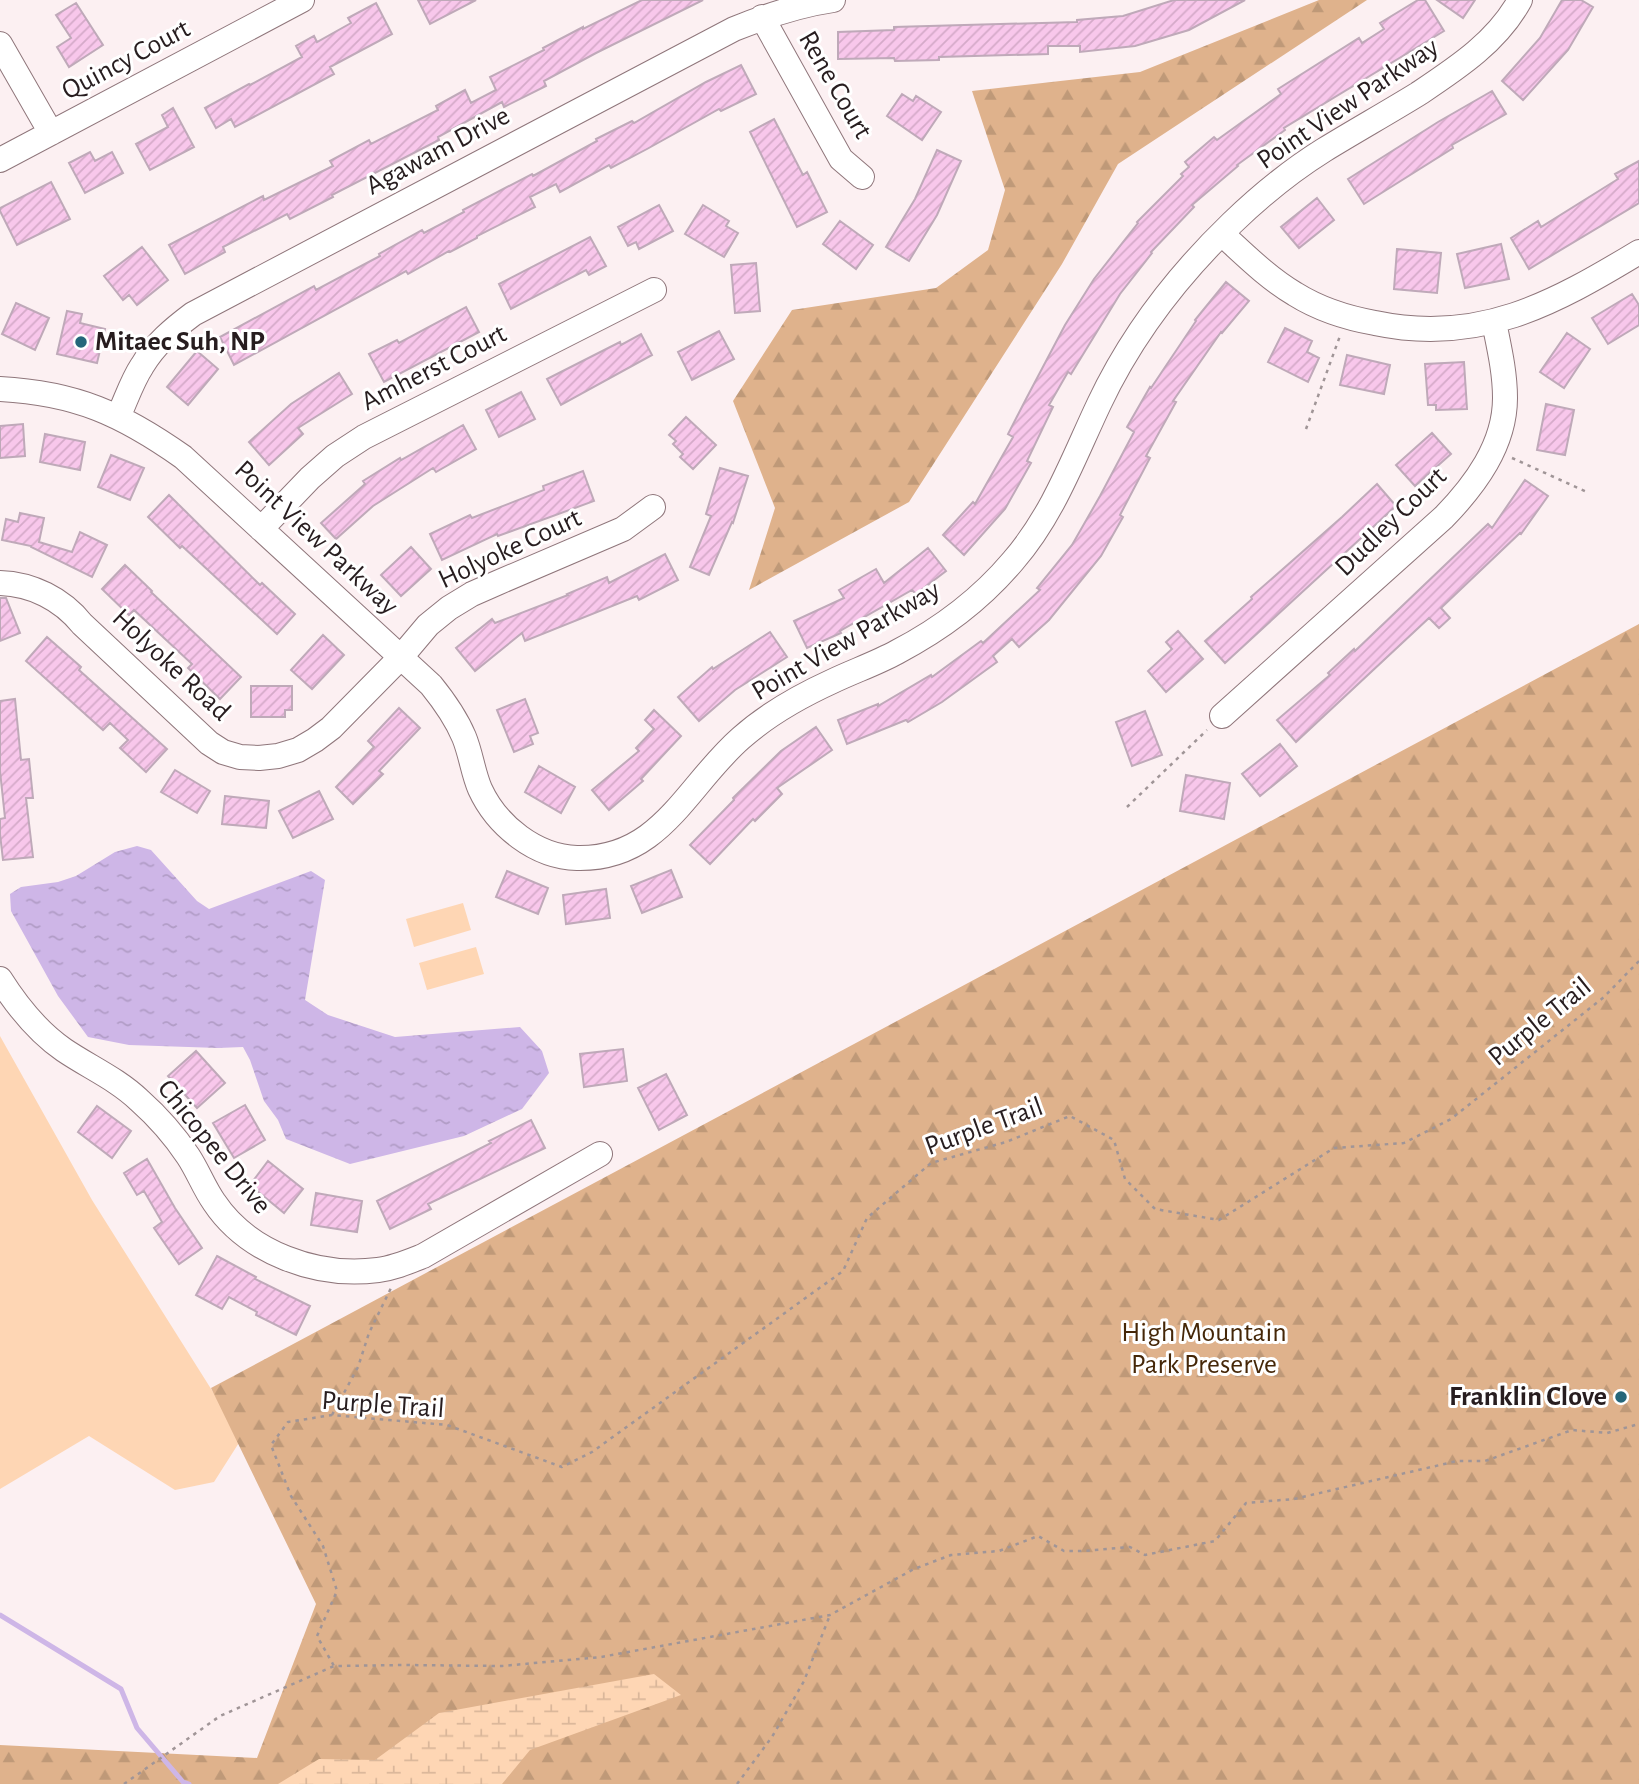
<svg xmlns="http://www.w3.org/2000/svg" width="1639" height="1784" font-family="'Alegreya Sans',sans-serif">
<defs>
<pattern id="forest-firs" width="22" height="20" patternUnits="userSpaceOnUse" patternTransform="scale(1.75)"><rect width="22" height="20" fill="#dfb28c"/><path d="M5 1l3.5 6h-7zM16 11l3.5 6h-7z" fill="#bf9978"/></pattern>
<pattern id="wetland-marsh" width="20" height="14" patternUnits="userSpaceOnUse" patternTransform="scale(1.75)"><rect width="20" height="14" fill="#fed6b4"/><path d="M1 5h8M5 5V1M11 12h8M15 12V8" fill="none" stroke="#dab79a"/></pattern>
<pattern id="water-ripples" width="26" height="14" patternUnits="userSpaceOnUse" patternTransform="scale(1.75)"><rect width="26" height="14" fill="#ceb6e7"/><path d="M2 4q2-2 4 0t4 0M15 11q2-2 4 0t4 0" fill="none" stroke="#b19cc6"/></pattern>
<pattern id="building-hatch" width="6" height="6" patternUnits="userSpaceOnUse" patternTransform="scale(1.75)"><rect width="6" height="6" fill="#f8c7eb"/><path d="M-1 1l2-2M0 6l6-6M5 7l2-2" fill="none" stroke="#d5aac9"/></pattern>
</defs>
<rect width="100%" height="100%" fill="#fcf0f2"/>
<!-- green -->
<path fill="#fed6b4" d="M463,903L471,930L414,947L406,919Z
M476,947L484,974L427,990L419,963Z
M0,1036L92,1200L242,1438L214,1482L175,1490L89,1436L0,1489Z"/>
<!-- forest -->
<path fill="url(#forest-firs)" d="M1319,0H1367L1118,164L1062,264L909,502L749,590L775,508L733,401L792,310L936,288L988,250L1005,190L972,91L1140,72Z
M1639,624V1784H0V1745L257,1758L316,1604L211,1388Z"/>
<!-- wetland -->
<path fill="url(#wetland-marsh)" d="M654,1674L681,1695L530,1750L502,1784H278L319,1759L375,1760L439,1713Z"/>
<!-- water -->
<path fill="url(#water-ripples)" d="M137,846L151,850L197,901L209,909L311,871L325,880L305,1000L328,1015L395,1037L520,1027L542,1051L549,1073L522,1109L464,1136L350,1164L286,1139L278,1120L264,1101L250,1060L243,1047L218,1048L129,1045L88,1037L58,996L11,911L10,894L21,887L58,882L76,876L115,852Z"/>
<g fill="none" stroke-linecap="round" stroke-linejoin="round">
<!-- stream -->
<path stroke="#ceb6e7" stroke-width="5" d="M0,1615L121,1689L137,1728L183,1782L189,1784"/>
</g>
<!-- building -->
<path fill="url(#building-hatch)" stroke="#bfa9b9" stroke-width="2" d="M418,0H476L430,24Z
M642,0H703L596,53L544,81L546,86L504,107L502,102L438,137L439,140L332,195L333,197L290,219L287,214L223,247L225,252L185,274L169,245L263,196L264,200L333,166L330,161L369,140L371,144L438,110L436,106L465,90L471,103L496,90L490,77L544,50L543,48L583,27V29Z
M1174,0H1245L1189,30L1135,46L1080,52V46H1048V54L939,57V60L895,61L894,58L838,59V32L894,30V27L1077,22V20L1123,16Z
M1418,0H1425L1444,31L1284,128L1285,130L1237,165L1238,166L1192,205L1194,207L1151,252L1152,253L1120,294L1071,374L1068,372L1049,405L1053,407L1027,461L1031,463L1005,509L964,555L943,535L973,502L975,504L1013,437L1008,434L1026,399L1065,325L1094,279L1138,223L1137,222L1183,176L1181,174L1189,167L1185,162L1214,137L1217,140L1281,94L1278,89L1359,38L1362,43L1384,29L1380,23Z
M1437,0H1475L1463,18Z
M1562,0H1581L1593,7L1568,50L1523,100L1502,81L1540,38Z
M76,3L103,45L69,67L57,47L71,38L56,15Z
M376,3L392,34L330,67L334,74L235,127L231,119L216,128L205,108L249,84L250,85L302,57L296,46L314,36L317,42L351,23L348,18Z
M741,65L756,94L721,111L719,109L647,149L611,168L609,165L560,192L556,184L530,197L535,207L477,236V238L450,252L449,251L408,274L406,271L234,365L220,337L314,286L316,290L380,256L379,254L422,230L424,233L464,212L463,210L532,174L533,176L597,141L596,139L632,121L634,123L706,82Z
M1492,91L1506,114L1452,145L1453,148L1364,204L1348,179L1438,122Z
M902,94L913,101L916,96L941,112L922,140L887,116Z
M173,108L194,147L150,170L136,144L168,127L162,115Z
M774,119L803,175L807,172L827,212L797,227L750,132Z
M937,150L961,161L937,215L909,261L886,247L915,199Z
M90,152L95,161L112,152L123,173L85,193L69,163Z
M1639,161V203L1529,269L1511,238L1538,221L1541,227L1618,179L1615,174Z
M51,182L70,219L17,245L0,211V208Z
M1317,198L1334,220L1299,248L1281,227Z
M659,205L673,231L639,249L636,242L628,246L618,227Z
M703,205L729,221L726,226L738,233L724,257L685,234Z
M840,221L873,245L856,269L823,244Z
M590,237L606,266L589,275L586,270L511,309L499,284Z
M1501,244L1509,279L1465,288L1457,254Z
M142,247L168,280L137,305L129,295L123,300L104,276Z
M1397,249L1441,253L1437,293L1394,289Z
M756,263L760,311L735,313L731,265Z
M1226,282L1249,301L1222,333L1221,332L1173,401L1176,402L1146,456L1150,458L1120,515L1123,517L1101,556L1049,620L1019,647L1012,639L993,656L997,662L942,702L908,722L906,720L847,744L838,720L878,704V706L931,675L932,677L981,641L983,643L1040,590L1037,588L1072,545L1100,496L1134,432L1127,427L1150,387L1151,388L1196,321L1195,320Z
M1632,294L1639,305V325L1608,344L1592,318Z
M16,303L49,318L35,350L2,334Z
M466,307L479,332L384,382L369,354L397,340L399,343Z
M67,311L82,314L80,323L105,329L97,363L57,354Z
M1285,328L1312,341L1307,352L1319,358L1308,382L1268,362Z
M719,331L734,359L692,380L678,352Z
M1567,333L1590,349L1564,388L1540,372Z
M641,334L652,355L561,405L547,379L620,342L621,345Z
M197,351L218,369L188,405L167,387Z
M1347,355L1390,365L1384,394L1340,385Z
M1464,362L1467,409L1436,410V405H1428L1425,364Z
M339,373L352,394L298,428L303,434L269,465L249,442L291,404Z
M521,392L535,419L499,437L486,410Z
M1546,404L1574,410L1565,455L1537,450Z
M686,417L716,445L693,469L680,457L683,454L673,444L676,441L669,435Z
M23,424L25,456L0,458V426Z
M463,425L476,449L436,472L433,468L373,506L336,539L321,523L365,484L363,481L400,458L401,460Z
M1432,433L1451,454L1415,486L1396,465Z
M45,434L85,442L80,470L40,462Z
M111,455L144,468L130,500L98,487Z
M720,468L748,476L733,523L732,522L709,575L690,567L711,516L706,514Z
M583,471L594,501L498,536L497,534L442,560L430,534L470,515L472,518L544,490L543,486Z
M1525,480L1548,496L1521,534L1520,533L1441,608L1450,618L1439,628L1429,618L1296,742L1277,720L1330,675L1328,673L1354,649L1355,651L1488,524L1492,528Z
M1377,484L1396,506L1225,663L1205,641L1252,599L1251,597L1342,517Z
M169,495L260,585L262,583L295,614L277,634L182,546L180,548L148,517Z
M20,513L44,518L39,542L72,552L80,532L107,545L92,577L31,547V546L2,540L6,519L18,522Z
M411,547L431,569L401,596L381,575Z
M928,548L946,571L916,594L912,590L840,631L841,633L807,648L794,621L844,598L839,590L876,569L884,583Z
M665,554L678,580L639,600L637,596L525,641L522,633L475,671L456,648L492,619L495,623L568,595L567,594L607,577L609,583Z
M125,565L152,591L151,592L241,677L220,699L188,668L192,664L134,610L129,615L102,589Z
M0,598H6L20,633L0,641Z
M1178,631L1203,659L1166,692L1148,671L1172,649L1166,642Z
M770,632L787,657L735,690L699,721L678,697L712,667L713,669Z
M323,635L344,655L312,689L291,670Z
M47,637L81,667L79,670L167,749L146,772L120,748L128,740L110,723L103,730L26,661Z
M251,686H292V710H285V717H251Z
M15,699L21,760L29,759L33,798H26L33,857L3,860L0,834V819L5,818L0,771V701Z
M525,699L538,733L530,736L533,744L514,752L497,710Z
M399,708L420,728L379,771L383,774L353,804L336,787L374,747L368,741Z
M654,710L681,736L641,779L643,781L609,810L592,790L639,751L636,748L654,729L645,720Z
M1145,711L1162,755L1132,766L1116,722Z
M816,727L832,750L777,788L782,794L755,821L753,819L710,864L690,845L734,800L733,798L781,751Z
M1280,744L1297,766L1260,796L1242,774Z
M539,766L575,787L561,813L525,792Z
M175,770L210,791L197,813L161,792Z
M1186,775L1230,783L1224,819L1180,811Z
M319,791L333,819L293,838L279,811Z
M225,796L269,801L266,828L222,824Z
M671,870L682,897L642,913L631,886Z
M507,871L548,888L538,914L496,897Z
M606,889L610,918L566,924L563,895Z
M623,1049L627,1081L584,1087L580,1054Z
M196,1051L225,1083L197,1108L168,1076Z
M666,1074L687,1115L659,1130L638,1088Z
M245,1105L265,1140L234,1158L213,1123Z
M97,1106L131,1131L112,1158L78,1132Z
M531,1120L545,1148L428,1204L431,1209L390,1229L377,1201L491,1143L489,1141Z
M147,1159L175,1208L202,1248L179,1264L154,1228L162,1222L144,1191L137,1195L124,1173Z
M268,1161L303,1189L284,1213L250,1185Z
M316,1193L362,1201L357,1232L311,1225Z
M217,1256L256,1277L255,1279L310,1306L296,1335L256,1315L257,1312L229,1297L222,1309L196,1295Z"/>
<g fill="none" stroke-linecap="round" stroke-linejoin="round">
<!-- minor casing -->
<g stroke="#8f767b" stroke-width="26">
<path id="minor" d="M762,17L841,159L862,177
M0,44L51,133
M0,160L302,0
M1222,234C1245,255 1268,278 1295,294C1319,309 1347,318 1375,323C1479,345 1553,304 1639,252
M0,389C76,393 122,414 183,457L431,685C444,701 456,718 464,737C471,754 473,773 480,789C497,826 536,857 577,858C661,860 686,786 741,738C768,714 800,696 833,681C854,671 877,663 897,652C941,629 981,599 1013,561C1053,515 1073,459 1099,404C1131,336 1178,275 1232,223C1260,196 1292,170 1324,150C1355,131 1387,113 1418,94C1457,68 1497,42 1520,0
M118,417C126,400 132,381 142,366C155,344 173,329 193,314L734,29C766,16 798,5 833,0
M261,529L310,478L335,456L364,437L654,290
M0,583C32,584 62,599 82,624L209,743L223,752L240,757L259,758L278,756L298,750L315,740L331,728L401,657L428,625L449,608L472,594L497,583L623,529L653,507
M1222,716L1444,517C1475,485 1505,445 1505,398C1505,372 1499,347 1494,322
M0,979C17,1006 38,1032 64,1050C89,1067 117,1079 139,1100C157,1116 174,1135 188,1156C198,1171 204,1188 214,1202C248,1253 317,1278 378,1270C394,1268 408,1262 423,1256L600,1154"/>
</g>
<!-- path -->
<path stroke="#a09597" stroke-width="2.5" stroke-dasharray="3.5 5" stroke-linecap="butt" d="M1306,429L1340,336
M1512,458L1587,492
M1127,807L1207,730
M1639,961L1604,997L1451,1119L1404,1143L1334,1148L1219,1220L1155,1209L1125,1179L1114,1140L1070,1116L1006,1142L931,1163L867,1218L843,1271L592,1452L562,1467L447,1425L332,1415L288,1422L271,1445L291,1496L323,1546L337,1591L317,1636L334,1666L405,1665L502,1666L601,1657L830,1615L914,1569L951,1555L999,1551L1038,1536L1064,1551H1083L1130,1547L1145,1555L1215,1541L1246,1503L1294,1499L1457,1461H1485L1572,1430L1607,1433L1639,1424
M332,1415L358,1367L369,1333L391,1288
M124,1784L220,1716L334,1666
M737,1784L772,1737L804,1681L830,1615"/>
<!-- minor -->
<use href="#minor" stroke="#fff" stroke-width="24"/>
</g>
<!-- markers -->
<g fill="#25667a" stroke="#fff" stroke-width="2.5">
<circle cx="81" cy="342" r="7"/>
<circle cx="1621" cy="1397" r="7"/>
</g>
<g text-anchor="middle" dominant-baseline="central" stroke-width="6" stroke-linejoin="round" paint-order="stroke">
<!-- street labels -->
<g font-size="28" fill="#271d1f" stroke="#fff">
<text transform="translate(126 60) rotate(-28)">Quincy Court</text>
<text transform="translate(835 85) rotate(60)">Rene Court</text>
<text transform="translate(1348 104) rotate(-34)">Point View Parkway</text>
<text transform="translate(438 151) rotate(-28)">Agawam Drive</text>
<text transform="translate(434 368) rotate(-27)">Amherst Court</text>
<text transform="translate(1391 522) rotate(-44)">Dudley Court</text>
<text transform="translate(316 538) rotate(43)">Point View Parkway</text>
<text transform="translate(510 549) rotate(-25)">Holyoke Court</text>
<text transform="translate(846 641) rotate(-30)">Point View Parkway</text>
<text transform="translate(171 665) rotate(43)">Holyoke Road</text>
<text transform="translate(1540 1022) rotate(-39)">Purple Trail</text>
<text transform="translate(984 1127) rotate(-20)">Purple Trail</text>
<text transform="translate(214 1147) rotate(51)">Chicopee Drive</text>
<text transform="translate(383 1405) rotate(4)">Purple Trail</text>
</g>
<!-- poi labels -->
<g font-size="28" font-weight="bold" fill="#271d1f" stroke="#fff" text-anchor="start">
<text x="95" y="342">Mitaec Suh, NP</text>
<text x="1607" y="1397" text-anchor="end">Franklin Clove</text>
</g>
<!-- park labels -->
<g font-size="28" fill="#452708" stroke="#fff">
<text x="1204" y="1333">High Mountain<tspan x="1204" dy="32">Park Preserve</tspan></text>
</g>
</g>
</svg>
